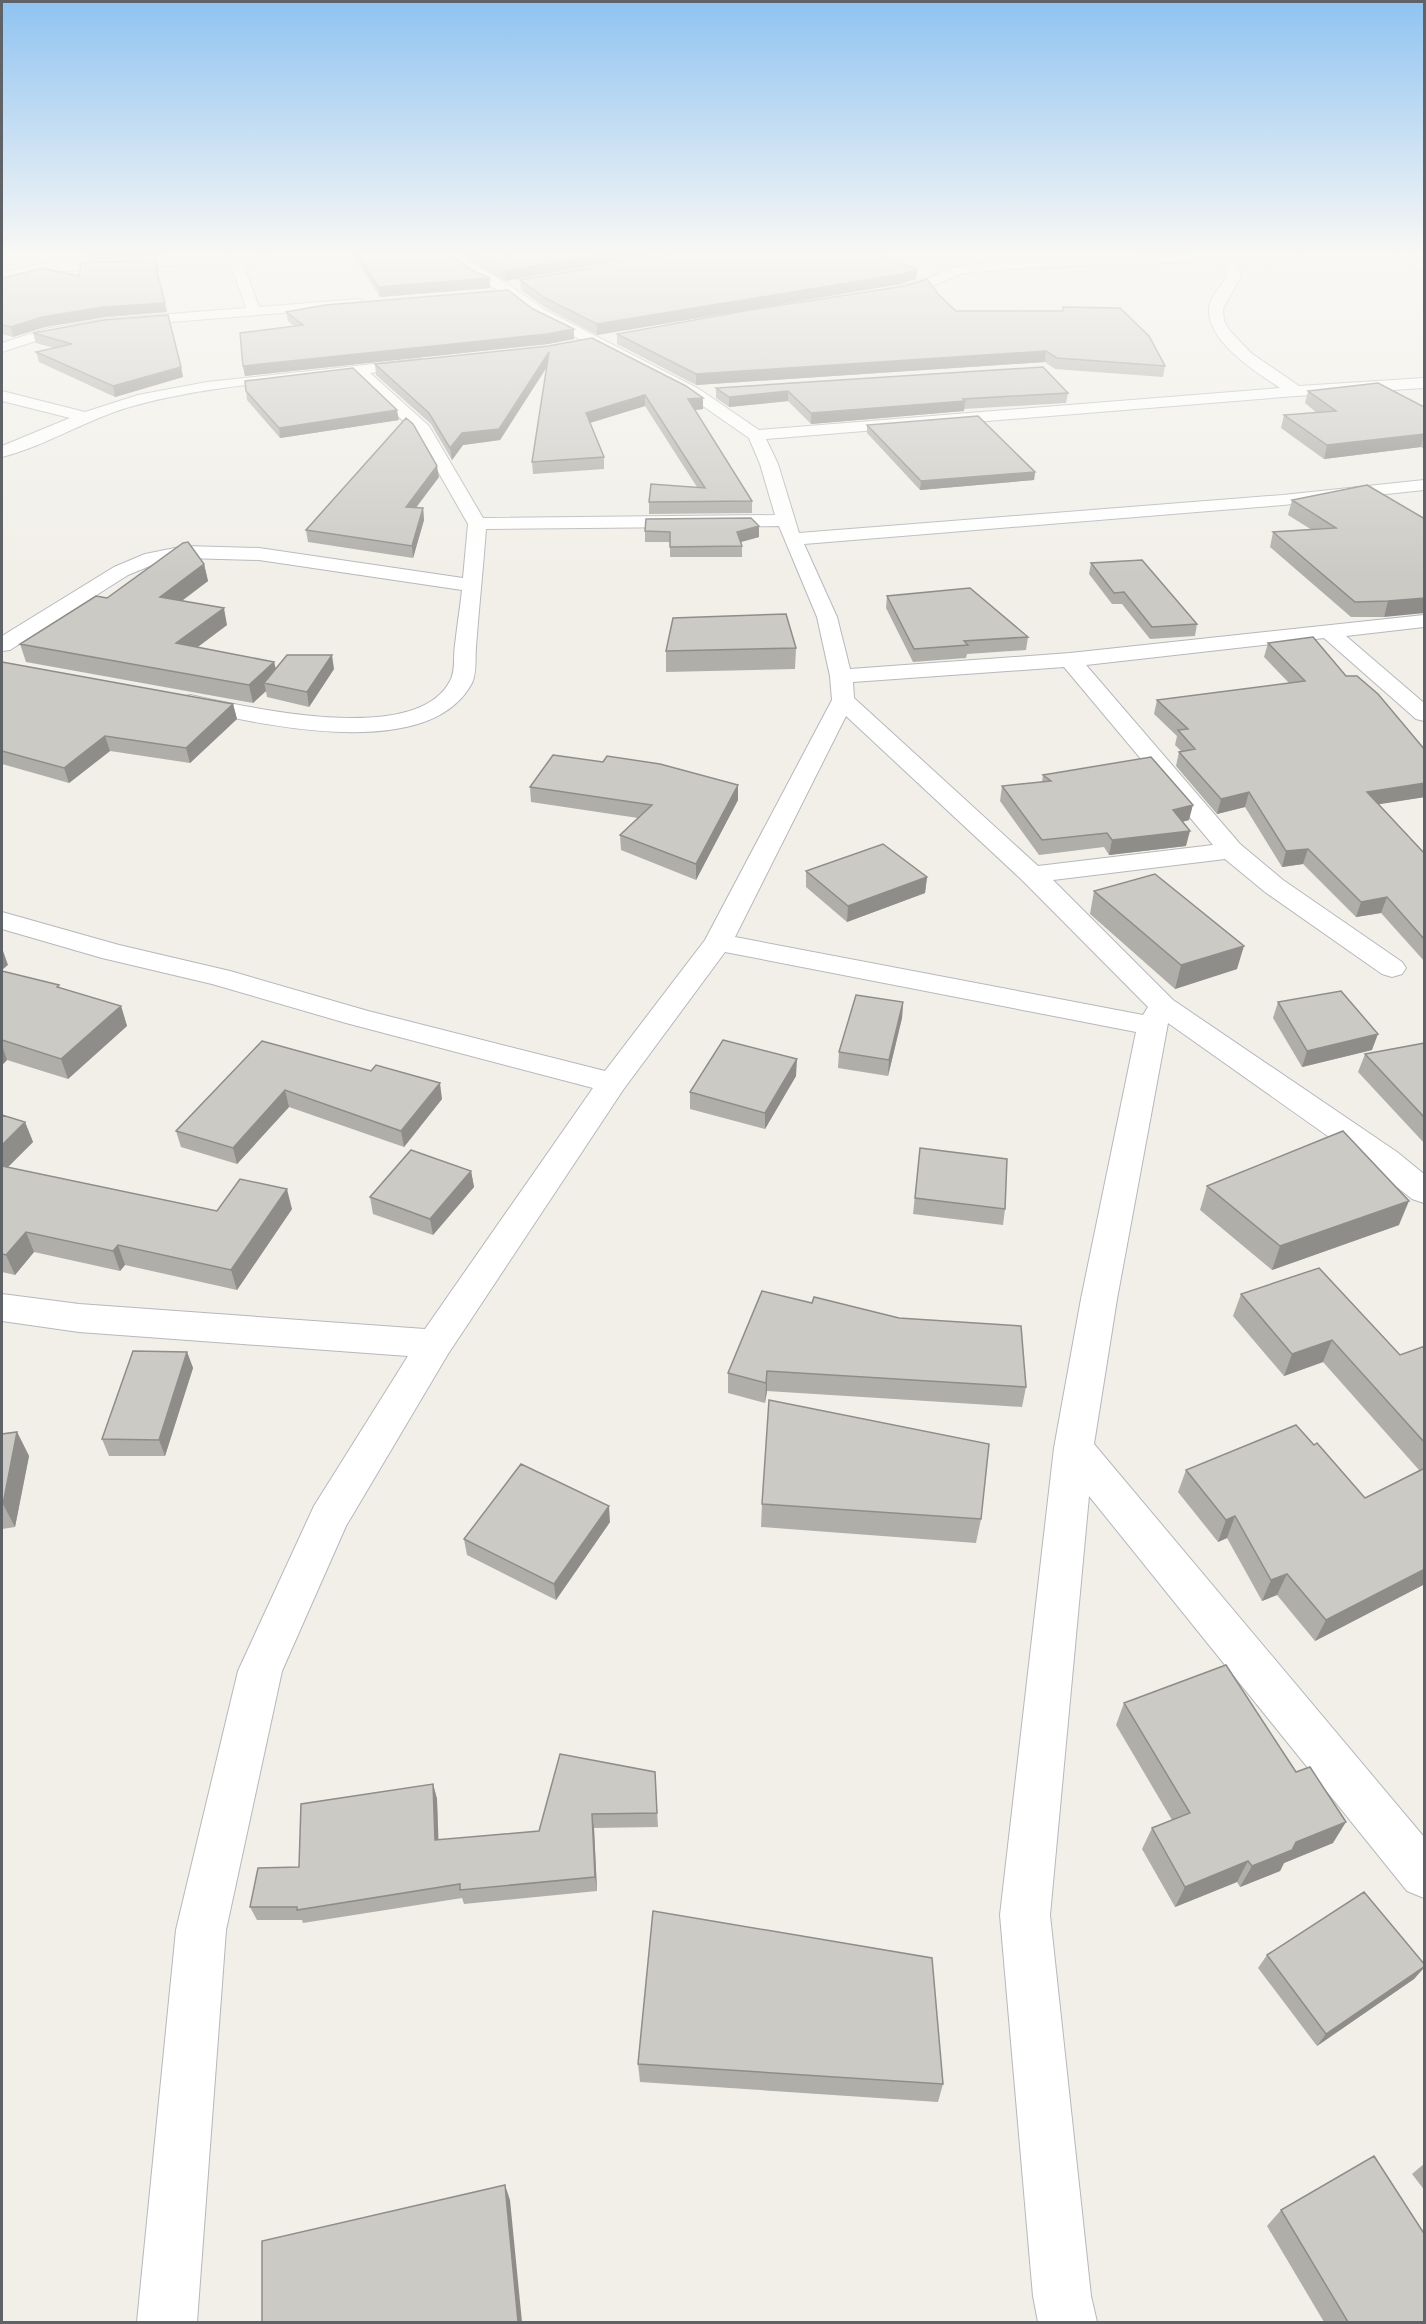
<svg xmlns="http://www.w3.org/2000/svg" width="1426" height="2324" font-family="'Nunito Sans',sans-serif">
<rect width="100%" height="100%" fill="#f1efe8"/>
<g fill="none" stroke-linecap="round" stroke-linejoin="round">
<!-- minor casing -->
<g stroke="#b5b8bc" stroke-width="2">
<path id="minor" d="M234,251H246L247,257L242,261L259,307L359,299L366,303L359,307L106,327L48,337L2,352V343L45,329L106,319L246,308L230,263L40,272L2,280V272L40,264L224,257L234,255Z
M434,251H449L508,284L545,310L699,389L759,430L1280,388C1256,372 1207,341 1209,309C1210,297 1221,286 1227,276L1222,261L1023,268L975,272L961,274L925,289L886,297L879,293L881,290L916,283L953,268L975,264L1023,260L1306,251L1300,255L1235,260L1241,276L1223,309L1224,321L1230,331L1251,353L1299,386L1424,378V388L1296,396L766,439L778,464L799,533L1283,495L1424,480V490L1283,505L804,544L837,617L850,669L1070,653L1424,615V627L1346,636L1424,703V721L1416,719L1324,638L1086,665L1240,844L1283,880L1402,962L1406,968L1402,974L1392,977L1382,974L1265,892L1225,859L1053,880L1173,1000L1397,1152L1424,1174V1203L1412,1199L1373,1168L1168,1023L1117,1299L1094,1444L1424,1837V1898L1407,1891L1089,1496L1050,1915L1091,2296L1097,2322H1038L1033,2296L1000,1915L1054,1448L1081,1299L1136,1032L725,952L623,1090L448,1354L346,1526L282,1671L226,1930L197,2322H137L176,1930L238,1671L314,1506L408,1356L79,1332L2,1321V1294L79,1304L425,1329L593,1088L346,1023L212,984L102,958L2,929V912L119,945L230,971L368,1011L605,1071L705,940L832,700L830,676L817,617L779,526L486,529C483,569 479,607 476,647C475,658 477,672 472,683C429,764 262,724 190,709L182,707L179,702L182,697L190,695C249,707 416,747 450,681C456,671 453,656 455,645C457,627 460,608 462,590L259,560L185,558L157,563L128,575L10,650L2,651V636L114,567L145,554L185,546L259,548L463,578L468,524L416,433L354,375C279,382 200,386 126,408C84,421 45,446 2,457V446L70,418L2,401V391L85,412L138,395L207,382L420,359L425,361L428,364L425,367L370,373L429,426L483,518L775,515L760,464L749,438L687,395L535,316L498,290L476,279ZM1064,667L1213,845L1038,866L854,698L853,682ZM846,716L1023,881L1148,1007L1143,1015L735,937Z
M1389,251H1404L1424,262V271Z"/>
</g>
<!-- minor -->
<use href="#minor" fill="#fff" fill-rule="evenodd"/>
</g>
<!-- wall -->
<path fill="#afaea9" d="M84,251H162L161,257L86,260Z
M351,251H444L490,288L380,297Z
M454,251H674L505,281Z
M689,251H892L876,253L917,269L916,279L901,284L597,335L546,308L521,290L520,280Z
M159,269L158,276L167,312L106,317L45,327L13,337L2,334V278L79,276Z
M938,294L956,311L1165,366L1163,377L1055,369L1045,362L696,385L617,344V334Z
M286,312L574,339L548,344L245,376L243,366L294,326L288,321Z
M33,333L181,367L183,377L115,397L39,362L36,352L54,348L36,343Z
M548,346L703,398V409L694,410L752,501V513L649,514V502L697,487L645,406L590,423L604,457V469L533,474L532,462L547,367L500,440L463,445L452,460L431,424L376,375L375,364Z
M716,388L1068,393L1066,403L964,409V411L811,424L788,401L729,407L716,398Z
M246,391L399,420L280,438L247,400Z
M1308,391L1425,406V450L1421,447L1324,459L1281,428L1284,415L1317,413L1305,403Z
M867,425L1035,472L1034,480L920,490L867,433Z
M439,477L416,508H423L424,520L413,558L308,542L306,530Z
M1292,500L1424,519L1384,617H1351L1270,547L1273,532L1312,530L1288,515Z
M759,526V537L741,542L742,546V557H670V542H645V531Z
M1091,563L1197,624L1195,636L1150,639L1122,604H1112L1089,574Z
M204,564L208,581L182,601L227,625L198,647L274,662L276,669H334L309,707L267,697L266,691L253,703L26,662L20,644L107,598Z
M887,596L1028,637L1026,650L967,654L966,658L913,662L886,608Z
M1268,643L1425,797L1378,804L1425,854V962L1381,913L1356,917L1303,864L1282,867L1245,807L1217,814L1176,766L1179,752L1181,751L1175,745L1177,736L1154,714L1157,700L1289,683L1264,657Z
M796,648L795,669L666,672V651Z
M2,662L233,704L237,719L190,763L110,751L69,783L2,764Z
M1043,775L1189,820L1182,822L1186,846L1109,855L1104,847L1039,855L1000,801L1002,786L1042,782Z
M738,785V800L696,880L621,850L620,835L638,818L531,802L530,787Z
M806,871L927,877L925,893L847,922L806,887Z
M1094,891L1237,969L1175,989L1090,914Z
M2,971L59,985L60,988L121,1006L127,1026L68,1079L7,1060L2,1065Z
M903,1002L902,1018L888,1076L838,1068L839,1052Z
M1278,1002L1372,1050L1302,1067L1273,1018Z
M262,1041L371,1071L442,1099L404,1147L289,1107L237,1164L181,1147L176,1131Z
M1425,1043V1144L1358,1072L1365,1054Z
M796,1076L765,1129L690,1109V1092Z
M2,1115L25,1122L33,1142L7,1168L217,1211L292,1209L237,1290L125,1265L120,1271L34,1252L15,1275L2,1272Z
M920,1148L1005,1209L1003,1225L913,1214Z
M471,1171L474,1187L433,1235L373,1214L370,1197Z
M1207,1186L1399,1225L1272,1270L1200,1210Z
M762,1291L1026,1387L1022,1407L767,1391L765,1403L728,1393V1373Z
M1241,1294L1400,1355L1425,1346V1584L1315,1641L1277,1595L1262,1601L1227,1538L1218,1542L1178,1492L1186,1470L1314,1445L1365,1498L1419,1470L1323,1362L1284,1376L1233,1316Z
M187,1352L193,1368L165,1456H109L102,1439Z
M17,1432L29,1456L15,1527L2,1529V1434Z
M762,1504L981,1519L976,1543L761,1527Z
M610,1522L556,1600L467,1555L464,1539Z
M1124,1703L1333,1843L1284,1863L1280,1871L1240,1887L1237,1882L1175,1907L1142,1849L1152,1828L1172,1820L1116,1725Z
M655,1772L658,1827L594,1828L597,1891L464,1904L462,1898L303,1923L302,1920H257L250,1907L299,1867L433,1784L437,1799L438,1840L539,1831Z
M1267,1955L1425,1967L1414,1979L1317,2046L1258,1968Z
M638,2064L943,2084L938,2102L640,2082Z
M1425,2163V2191L1412,2174Z
M1281,2210L1425,2322H1324L1267,2226Z"/>
<!-- shaded-wall -->
<path fill="#8f8d8a" d="M254,251H308L255,255Z
M618,251H674L505,281V271Z
M858,251H892L857,256Z
M157,260L159,269L157,277L156,268Z
M917,269L916,279L901,284L597,335V324Z
M490,278V288L380,297L378,287Z
M165,303L167,312L106,317L45,327L13,337L11,327L42,317L103,307Z
M574,329V339L548,344L245,376L243,366Z
M1046,351L1045,362L696,385V374Z
M549,352L550,362L500,440L463,445L452,460L450,448L462,433Z
M181,367L183,377L115,397L113,386Z
M788,391V401L729,407V397Z
M645,395V406L586,424V413Z
M703,398V409L688,411V399Z
M965,401L964,411L811,424V413Z
M397,410L399,420L280,438L279,428Z
M1424,434L1421,447L1324,459L1327,445Z
M437,466L439,477L407,519L406,507Z
M1035,472L1034,480L920,490L921,481Z
M423,508L424,520L413,558L412,546Z
M759,526V537L737,543V532Z
M204,564L208,581L164,614L160,597Z
M1425,598V613L1384,617L1388,601Z
M224,608L227,625L180,660L176,643Z
M332,655L334,669L309,707L307,692Z
M274,662L278,680L264,683L266,691L253,703L249,685Z
M233,704L237,719L190,763L186,748Z
M105,736L110,751L69,783L64,768Z
M1425,783V797L1362,807L1367,792Z
M738,785V800L696,880V864Z
M1249,792L1245,807L1217,814L1221,799Z
M1193,805L1189,820L1170,825L1173,810Z
M1190,831L1186,846L1109,855L1112,840Z
M1308,849L1303,864L1282,867L1286,851Z
M927,877L925,893L847,922L848,906Z
M1387,897L1381,913L1356,917L1361,902Z
M1244,946L1237,969L1175,989L1181,965Z
M2,948L8,965L2,970Z
M903,1002L902,1018L888,1076L889,1060Z
M121,1006L127,1026L68,1079L61,1059Z
M1378,1034L1372,1050L1302,1067L1307,1051Z
M2,1045L7,1060L2,1065Z
M797,1059L796,1076L765,1129V1113Z
M440,1083L442,1099L404,1147L401,1131Z
M285,1090L289,1107L237,1164L233,1148Z
M25,1122L33,1142L2,1173V1145Z
M471,1171L474,1187L433,1235L430,1219Z
M287,1189L292,1209L237,1290L231,1270Z
M1409,1201L1399,1225L1272,1270L1280,1246Z
M26,1232L34,1252L15,1275L6,1255Z
M118,1245L125,1265L120,1271L113,1251Z
M1332,1340L1323,1362L1284,1376L1292,1354Z
M187,1352L193,1368L165,1456L159,1440Z
M767,1371V1391L765,1403L766,1383Z
M17,1432L29,1456L15,1527L3,1504Z
M609,1506L610,1522L556,1600L554,1584Z
M1235,1516L1227,1538L1218,1542L1226,1520Z
M1425,1569V1584L1315,1641L1326,1620Z
M1287,1574L1277,1595L1262,1601L1271,1580Z
M433,1784L437,1799L439,1854L435,1840Z
M592,1814L594,1828L597,1891L595,1877Z
M1346,1822L1333,1843L1284,1863L1280,1871L1240,1887L1252,1866L1296,1842Z
M1248,1861L1237,1882L1175,1907L1185,1887Z
M1425,1966L1414,1979L1317,2046L1326,2034Z
M505,2185L510,2200L522,2322H518Z"/>
<!-- building -->
<path fill="#cccac5" stroke="#8f8d8a" stroke-width="1.5" d="M355,251H444L474,271L490,278L378,287Z
M470,251H618L505,271Z
M689,251H869L917,269L902,274L597,324L545,298L520,280Z
M157,260L156,268L165,303L103,307L42,317L11,327L2,325V278L43,268L79,276L81,263Z
M927,279L938,294L956,311H1063V307L1120,308L1149,336L1165,366L1057,358L1046,351L696,374L617,334L755,309L905,286Z
M508,290L533,309L574,329L547,334L243,366L240,333L303,325L286,312L325,305Z
M168,315L181,367L113,386L36,352L72,344L33,333L104,320Z
M592,338L686,386L703,398L688,399L752,501L649,502L651,484L705,488L645,395L586,413L604,457L532,462L549,352L499,429L462,433L450,448L429,413L375,364L548,346Z
M1043,367L1068,393L963,399L965,401L811,413L788,391L729,397L716,388Z
M353,368L397,410L279,428L246,391L245,381Z
M1378,383L1422,406H1425V434L1327,445L1284,415L1336,411L1308,391Z
M978,416L1035,472L921,481L867,425Z
M406,418L413,424L437,466L406,507L423,508L412,546L306,530Z
M1367,485L1425,519V598L1388,601L1355,602L1273,532L1336,528L1292,500Z
M751,518L759,526L737,532L742,546L670,547V532L645,531L646,519Z
M188,542L204,564L160,597L224,608L176,643L274,662L249,685L20,644L96,596L107,598L183,543Z
M1142,560L1197,624L1152,627L1124,592L1114,593L1091,563Z
M970,588L1028,637L964,641L968,645L914,649L887,596Z
M786,614L796,648L666,651L673,618Z
M1313,637L1346,676H1357L1378,694L1425,750V783L1367,792L1425,854V940L1387,897L1361,902L1308,849L1286,851L1249,792L1221,799L1179,752L1195,749L1178,730L1188,729L1157,700L1305,681L1268,643Z
M287,655H332L307,692L264,683Z
M2,662L233,704L186,748L105,736L64,768L2,751Z
M553,755L603,762L607,756L660,764L738,785L696,864L620,835L652,805L530,787Z
M1151,757L1193,805L1173,810L1190,831L1112,840L1107,833L1042,840L1002,786L1051,781L1043,775Z
M883,844L927,877L848,906L806,871Z
M1155,874L1244,946L1181,965L1094,891Z
M2,971L59,985L57,987L121,1006L61,1059L2,1040Z
M1341,991L1378,1034L1307,1051L1278,1002Z
M856,995L903,1002L889,1060L839,1052Z
M723,1040L797,1059L765,1113L690,1092Z
M262,1041L371,1071L376,1065L440,1083L401,1131L285,1090L233,1148L176,1131Z
M1425,1043V1118L1365,1054Z
M2,1115L25,1122L2,1145Z
M1343,1131L1409,1201L1280,1246L1207,1186Z
M920,1148L1007,1159L1005,1209L915,1198Z
M411,1150L471,1171L430,1219L370,1197Z
M2,1166L217,1211L240,1179L287,1189L231,1270L118,1245L113,1251L26,1232L6,1255L2,1254Z
M1319,1268L1400,1355L1425,1346V1443L1332,1340L1292,1354L1241,1294Z
M762,1291L812,1303L814,1297L899,1318L1021,1326L1026,1387L767,1371L766,1383L728,1373Z
M133,1351L187,1352L159,1440L102,1439Z
M769,1400L989,1444L981,1519L762,1504Z
M1296,1425L1314,1445L1317,1443L1365,1498L1425,1468V1569L1326,1620L1287,1574L1271,1580L1235,1516L1226,1520L1186,1470Z
M17,1432L3,1504H2V1434Z
M521,1464L609,1506L554,1584L464,1539Z
M1226,1665L1296,1772L1310,1767L1346,1822L1296,1842L1292,1850L1252,1866L1248,1861L1185,1887L1152,1828L1190,1813L1124,1703Z
M560,1754L655,1772L657,1813L592,1814L595,1877L460,1890V1884L297,1910V1907H250L258,1868L299,1867L301,1804L433,1784L435,1840L539,1831Z
M1364,1892L1425,1965V1966L1326,2034L1267,1955Z
M653,1911L932,1958L943,2084L638,2064Z
M1374,2156L1425,2235V2322H1348L1281,2210Z
M505,2185L518,2322H262V2241Z"/>
<!-- sky -->
<linearGradient id="sky" x2="0" y2="1"><stop stop-color="#8fc3f1"/><stop offset="0.44" stop-color="#f9f8f5"/><stop offset="1" stop-color="#f9f8f5" stop-opacity="0"/></linearGradient>
<rect width="1426" height="576" fill="url(#sky)"/>
<!-- border -->
<rect width="1426" height="2324" fill="none" stroke="#5f6368" stroke-width="6"/>
</svg>
